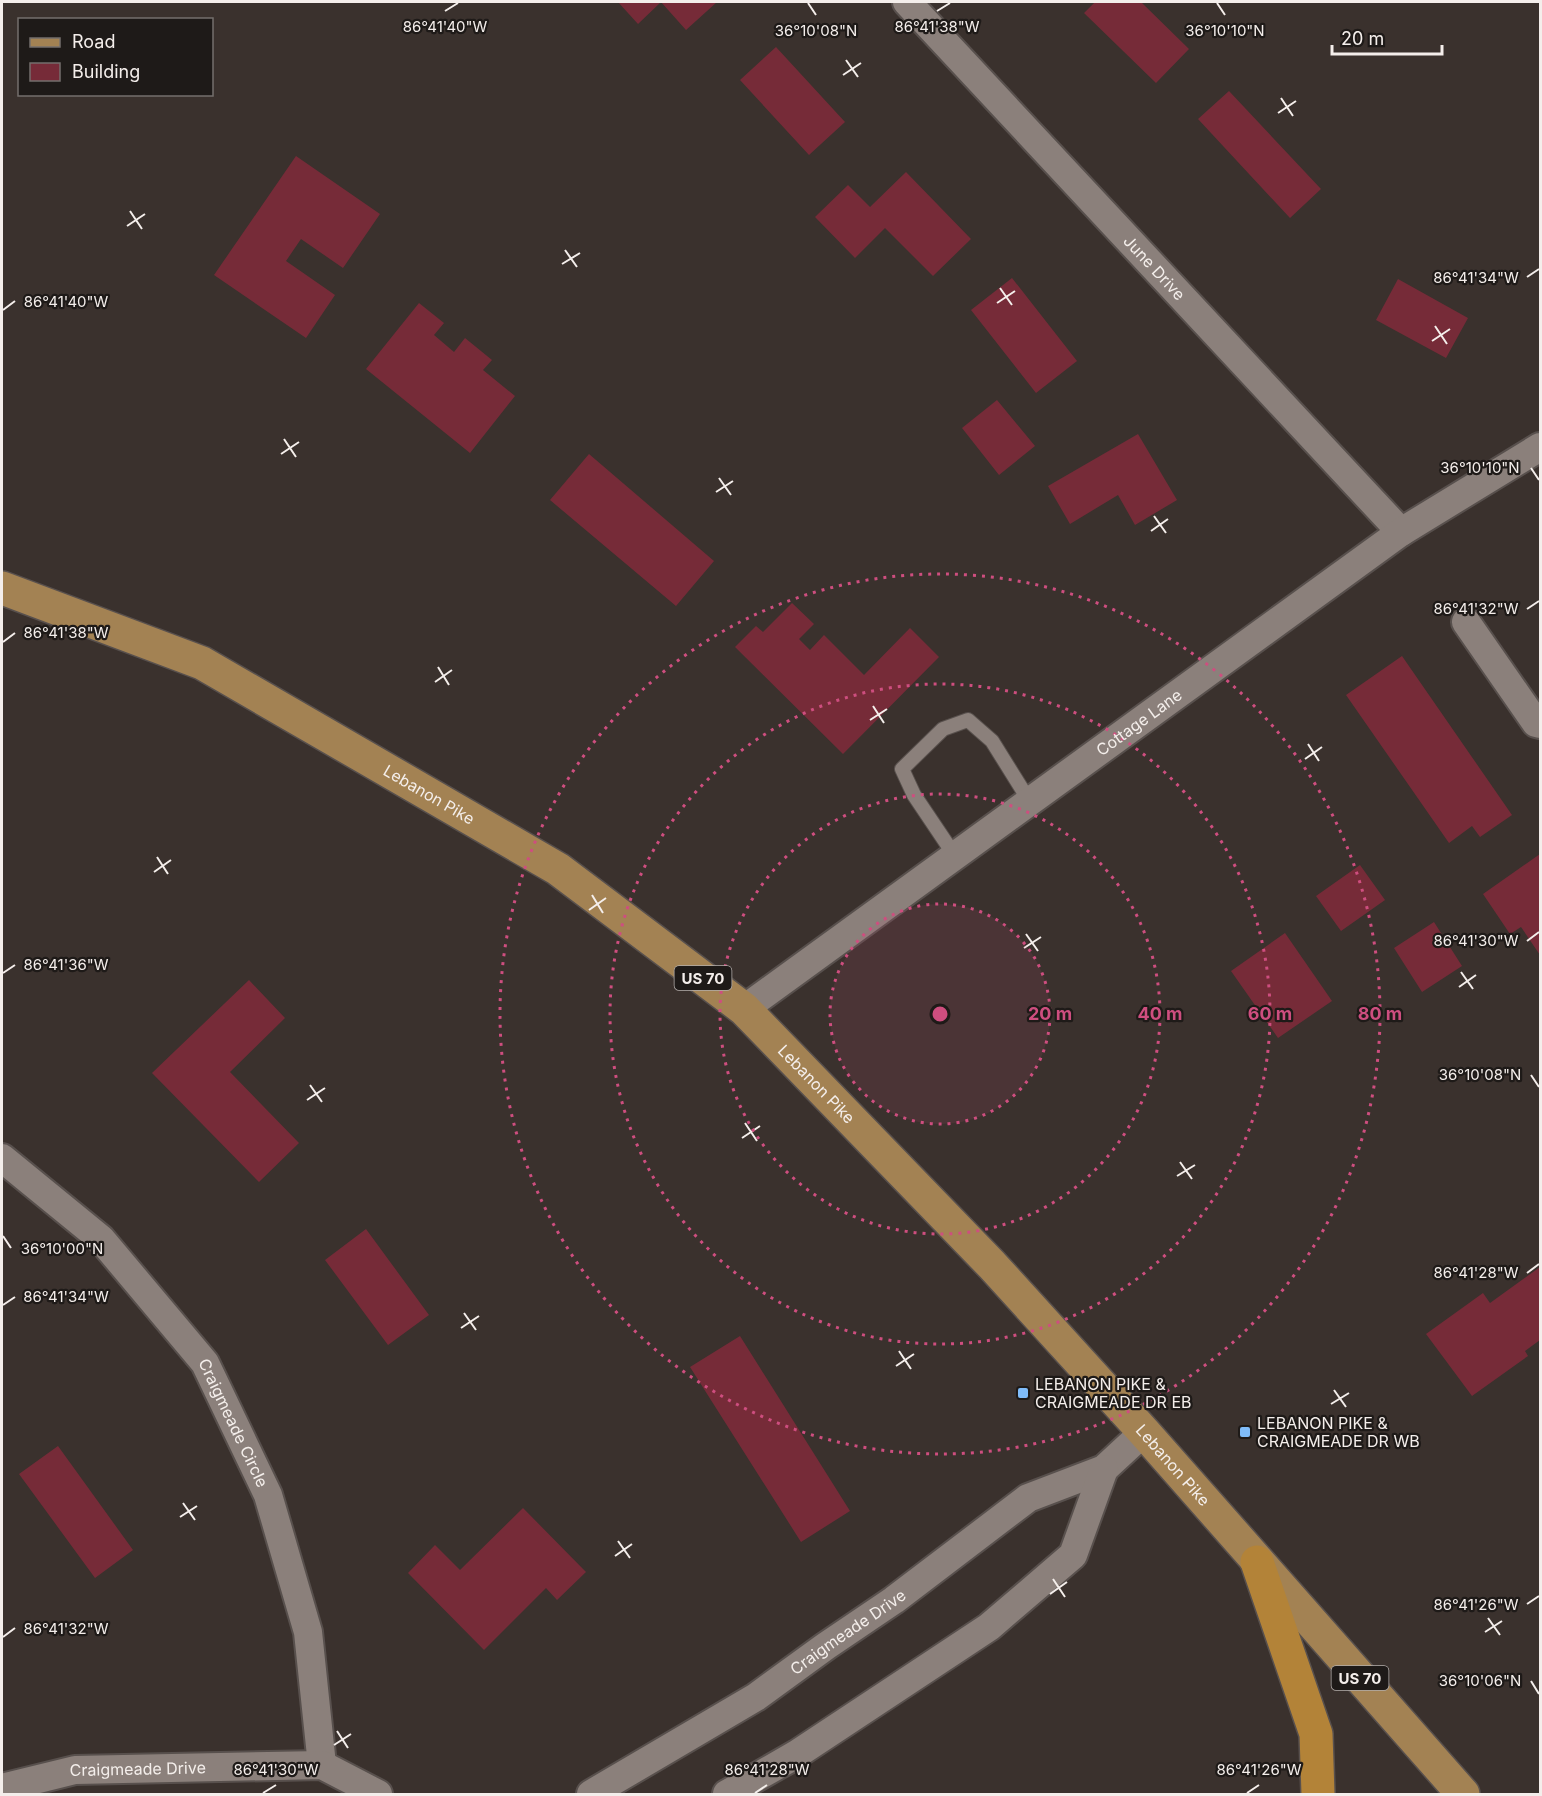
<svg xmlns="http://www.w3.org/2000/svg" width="1542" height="1796" font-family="Inter,sans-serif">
<rect width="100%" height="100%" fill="#3a312d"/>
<!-- building -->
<path fill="#762b38" d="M618,2H717L686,30L661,2L638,24Z
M1095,2H1141L1189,49L1156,83L1084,13Z
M776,47L845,122L809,155L740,80Z
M1229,91L1321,189L1290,218L1198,119Z
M296,156L380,214L343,268L301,239L286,261L335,295L306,338L214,275Z
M906,172L971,239L933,276L885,228L855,258L815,217L848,185L870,207Z
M1012,278L1077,361L1036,393L971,310Z
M1398,279L1468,318L1446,358L1376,320Z
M419,303L444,323L434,335L454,352L465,338L492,360L483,370L515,396L470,453L366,369Z
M997,400L1035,446L999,475L962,428Z
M1138,434L1177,500L1135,525L1118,495L1070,524L1048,486Z
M589,454L714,561L676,606L550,500Z
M792,603L814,624L799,639L810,650L824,635L864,675L910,628L939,657L843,754L735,647L756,626L763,632Z
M1402,656L1512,815L1480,837L1472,826L1449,843L1346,695Z
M1540,854V955L1521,927L1510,934L1483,894Z
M1360,865L1385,900L1341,931L1316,896Z
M1434,922L1462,966L1422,992L1394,948Z
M1285,933L1332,1001L1278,1038L1231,971Z
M249,980L285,1018L230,1072L299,1143L259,1182L152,1073Z
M366,1229L429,1315L388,1345L325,1260Z
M1540,1267V1340L1525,1351L1528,1356L1472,1396L1426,1334L1483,1293L1490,1303Z
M740,1336L850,1511L801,1542L690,1367Z
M58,1446L133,1550L95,1578L19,1474Z
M523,1508L586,1572L557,1600L546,1588L484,1650L408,1573L435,1545L460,1570Z"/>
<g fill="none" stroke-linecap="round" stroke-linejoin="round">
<!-- lane casing -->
<g stroke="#58504d" stroke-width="16">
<path id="lane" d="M955,856L914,795L902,769L943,729L968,720L992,741L1030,802"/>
</g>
<!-- street casing -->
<g stroke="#58504d" stroke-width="32">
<g id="street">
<path id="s1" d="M907,2L1401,532"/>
<path d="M1466,622L1536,723L1540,724"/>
<path id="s2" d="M744,1009L1401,532L1540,447"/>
<path id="s3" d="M2,1158L101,1239L205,1363L268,1495L308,1632L322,1765"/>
<path id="s4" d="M2,1788L75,1770L322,1765L378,1794"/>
<path id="s5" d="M591,1794L756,1697L826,1646L894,1600L1028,1498L1104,1469L1144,1432"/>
<path d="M727,1794L797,1754L989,1627L1073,1555L1104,1469"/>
</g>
</g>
<!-- primary casing -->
<g stroke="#58504d" stroke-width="36">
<g id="primary">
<path id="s6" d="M2,588L202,663L558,869L744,1009L992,1265L1144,1432L1463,1794"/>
</g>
</g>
<!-- highway casing -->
<g stroke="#58504d" stroke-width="36">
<path id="highway" d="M1257,1562L1316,1734L1318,1794"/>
</g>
<!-- lane -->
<use href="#lane" stroke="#8b807b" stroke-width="14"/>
<!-- street -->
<use href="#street" stroke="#8b807b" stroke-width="28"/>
<!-- primary -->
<use href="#primary" stroke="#a38253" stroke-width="33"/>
<!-- highway -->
<use href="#highway" stroke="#b38338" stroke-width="33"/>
</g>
<!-- ticks -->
<path fill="none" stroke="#f4eeeb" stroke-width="2" d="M808,3L816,15M1217,3L1225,15M445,11L458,3M937,11L950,3M846,60L858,77M843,75L861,63M1281,98L1293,116M1278,113L1296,101M130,211L142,229M127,226L145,214M565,250L577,267M562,264L580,253M1527,277L1539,269M1000,288L1012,305M997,303L1015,291M3,310L15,301M1435,326L1447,344M1432,341L1450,329M284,439L296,457M281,454L299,442M1531,468L1539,480M719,478L731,495M716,492L733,481M1154,516L1166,533M1151,531L1168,519M1527,609L1539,601M3,642L15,633M438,667L449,685M435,682L452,670M873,706L884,723M870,720L887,709M1308,744L1319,761M1305,759L1322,747M157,857L168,874M154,872L171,860M592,895L603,913M589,910L606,898M1026,934L1038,951M1527,941L1539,932M1024,948L1041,937M1461,972L1473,989M3,973L15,965M1459,987L1476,975M1531,1075L1539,1087M310,1085L322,1102M307,1100L325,1088M745,1123L757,1141M742,1138L760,1126M1180,1162L1192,1179M1177,1176L1195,1165M3,1236L11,1248M1527,1273L1539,1264M3,1305L15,1297M464,1313L476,1330M461,1328L479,1316M899,1351L911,1369M896,1366L914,1354M1334,1390L1346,1407M1331,1404L1349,1393M183,1503L195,1520M180,1517L197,1506M618,1541L630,1558M615,1556L632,1544M1053,1579L1065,1597M1050,1594L1067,1582M1527,1604L1539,1596M1488,1618L1500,1635M1485,1632L1502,1621M3,1637L15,1628M1531,1681L1539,1694M337,1731L348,1748M334,1745L351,1734M263,1793L276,1785M755,1793L767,1785M1247,1793L1259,1785"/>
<!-- distance rings -->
<circle cx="940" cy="1014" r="110" fill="#ce4e7f" fill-opacity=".12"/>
<g fill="none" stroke="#ce4e7f" stroke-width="3" stroke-dasharray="3 6">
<circle cx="940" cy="1014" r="110"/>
<circle cx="940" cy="1014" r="220"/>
<circle cx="940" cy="1014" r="330"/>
<circle cx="940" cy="1014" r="440"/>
</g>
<!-- markers -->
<g fill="#80bdfa" stroke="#1e1a18" stroke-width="2">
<rect x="1017" y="1387" width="12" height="12" rx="3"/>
<rect x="1239" y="1426" width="12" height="12" rx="3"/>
</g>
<g text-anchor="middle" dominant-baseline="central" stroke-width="4.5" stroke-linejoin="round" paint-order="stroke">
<!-- shield labels -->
<g fill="#1e1a18" stroke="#b4aeac" stroke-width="1.5">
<rect x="674.5" y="966" width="57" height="24" rx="4.5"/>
<rect x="1331.5" y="1666" width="57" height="24" rx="4.5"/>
</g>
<g font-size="15" font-weight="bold" fill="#f4eeeb">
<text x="703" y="978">US 70</text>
<text x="1360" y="1678">US 70</text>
</g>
<!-- street labels -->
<g font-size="16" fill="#f4eeeb" stroke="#1e1a18">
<text stroke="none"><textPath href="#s1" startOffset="363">June Drive</textPath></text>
<text stroke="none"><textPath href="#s2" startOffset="488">Cottage Lane</textPath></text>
<text stroke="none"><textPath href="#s6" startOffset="476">Lebanon Pike</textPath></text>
<text stroke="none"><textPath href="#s6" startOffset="962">Lebanon Pike</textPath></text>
<text stroke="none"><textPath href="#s3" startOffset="356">Craigmeade Circle</textPath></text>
<text stroke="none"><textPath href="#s6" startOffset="1484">Lebanon Pike</textPath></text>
<text stroke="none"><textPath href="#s5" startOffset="304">Craigmeade Drive</textPath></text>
<text stroke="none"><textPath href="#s4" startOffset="138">Craigmeade Drive</textPath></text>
</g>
<!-- poi labels -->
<g font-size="16" fill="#f4eeeb" stroke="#1e1a18" text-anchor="start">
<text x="1035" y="1384">LEBANON PIKE &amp;<tspan x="1035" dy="18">CRAIGMEADE DR EB</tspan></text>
<text x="1257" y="1423">LEBANON PIKE &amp;<tspan x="1257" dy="18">CRAIGMEADE DR WB</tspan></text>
</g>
</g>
<g font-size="15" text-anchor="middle" fill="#f4eeeb" stroke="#1e1a18" stroke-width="4.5" stroke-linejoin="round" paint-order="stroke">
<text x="445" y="32">86°41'40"W</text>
<text x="937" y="32">86°41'38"W</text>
<text x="816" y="36">36°10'08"N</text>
<text x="1225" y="36">36°10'10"N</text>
<text x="1476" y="283">86°41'34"W</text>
<text x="66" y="307">86°41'40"W</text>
<text x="1480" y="473">36°10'10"N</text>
<text x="1476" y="614">86°41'32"W</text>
<text x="66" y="638">86°41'38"W</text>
<text x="1476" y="946">86°41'30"W</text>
<text x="66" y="970">86°41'36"W</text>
<text x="1480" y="1080">36°10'08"N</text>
<text x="62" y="1254">36°10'00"N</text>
<text x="1476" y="1278">86°41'28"W</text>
<text x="66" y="1302">86°41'34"W</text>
<text x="1476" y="1610">86°41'26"W</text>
<text x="66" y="1634">86°41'32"W</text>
<text x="1480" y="1686">36°10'06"N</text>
<text x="276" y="1775">86°41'30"W</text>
<text x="767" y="1775">86°41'28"W</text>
<text x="1259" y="1775">86°41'26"W</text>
</g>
<circle cx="940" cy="1014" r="9" fill="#ce4e7f" stroke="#1e1a18" stroke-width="3"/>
<g font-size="18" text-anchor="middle" font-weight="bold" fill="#ce4e7f" stroke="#1e1a18" stroke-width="4.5" stroke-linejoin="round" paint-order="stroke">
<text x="1050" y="1020">20 m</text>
<text x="1160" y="1020">40 m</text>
<text x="1270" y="1020">60 m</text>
<text x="1380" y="1020">80 m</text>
</g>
<!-- border -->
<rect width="1542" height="1796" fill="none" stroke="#f4eeeb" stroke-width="6"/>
<!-- legend -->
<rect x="18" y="18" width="195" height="78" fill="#1e1a18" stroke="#746f6c" stroke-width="1.5"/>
<rect x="30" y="38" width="30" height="9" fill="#a38253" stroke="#746f6c" stroke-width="1.5"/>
<text x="72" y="48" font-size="18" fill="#f4eeeb">Road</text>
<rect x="30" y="63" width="30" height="18" fill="#762b38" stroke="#746f6c" stroke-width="1.5"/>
<text x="72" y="78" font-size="18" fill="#f4eeeb">Building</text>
<!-- scale -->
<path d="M1332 45v9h110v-9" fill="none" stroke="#f4eeeb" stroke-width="3"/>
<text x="1341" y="45" font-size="18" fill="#f4eeeb" stroke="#1e1a18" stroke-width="4.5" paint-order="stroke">20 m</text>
</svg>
